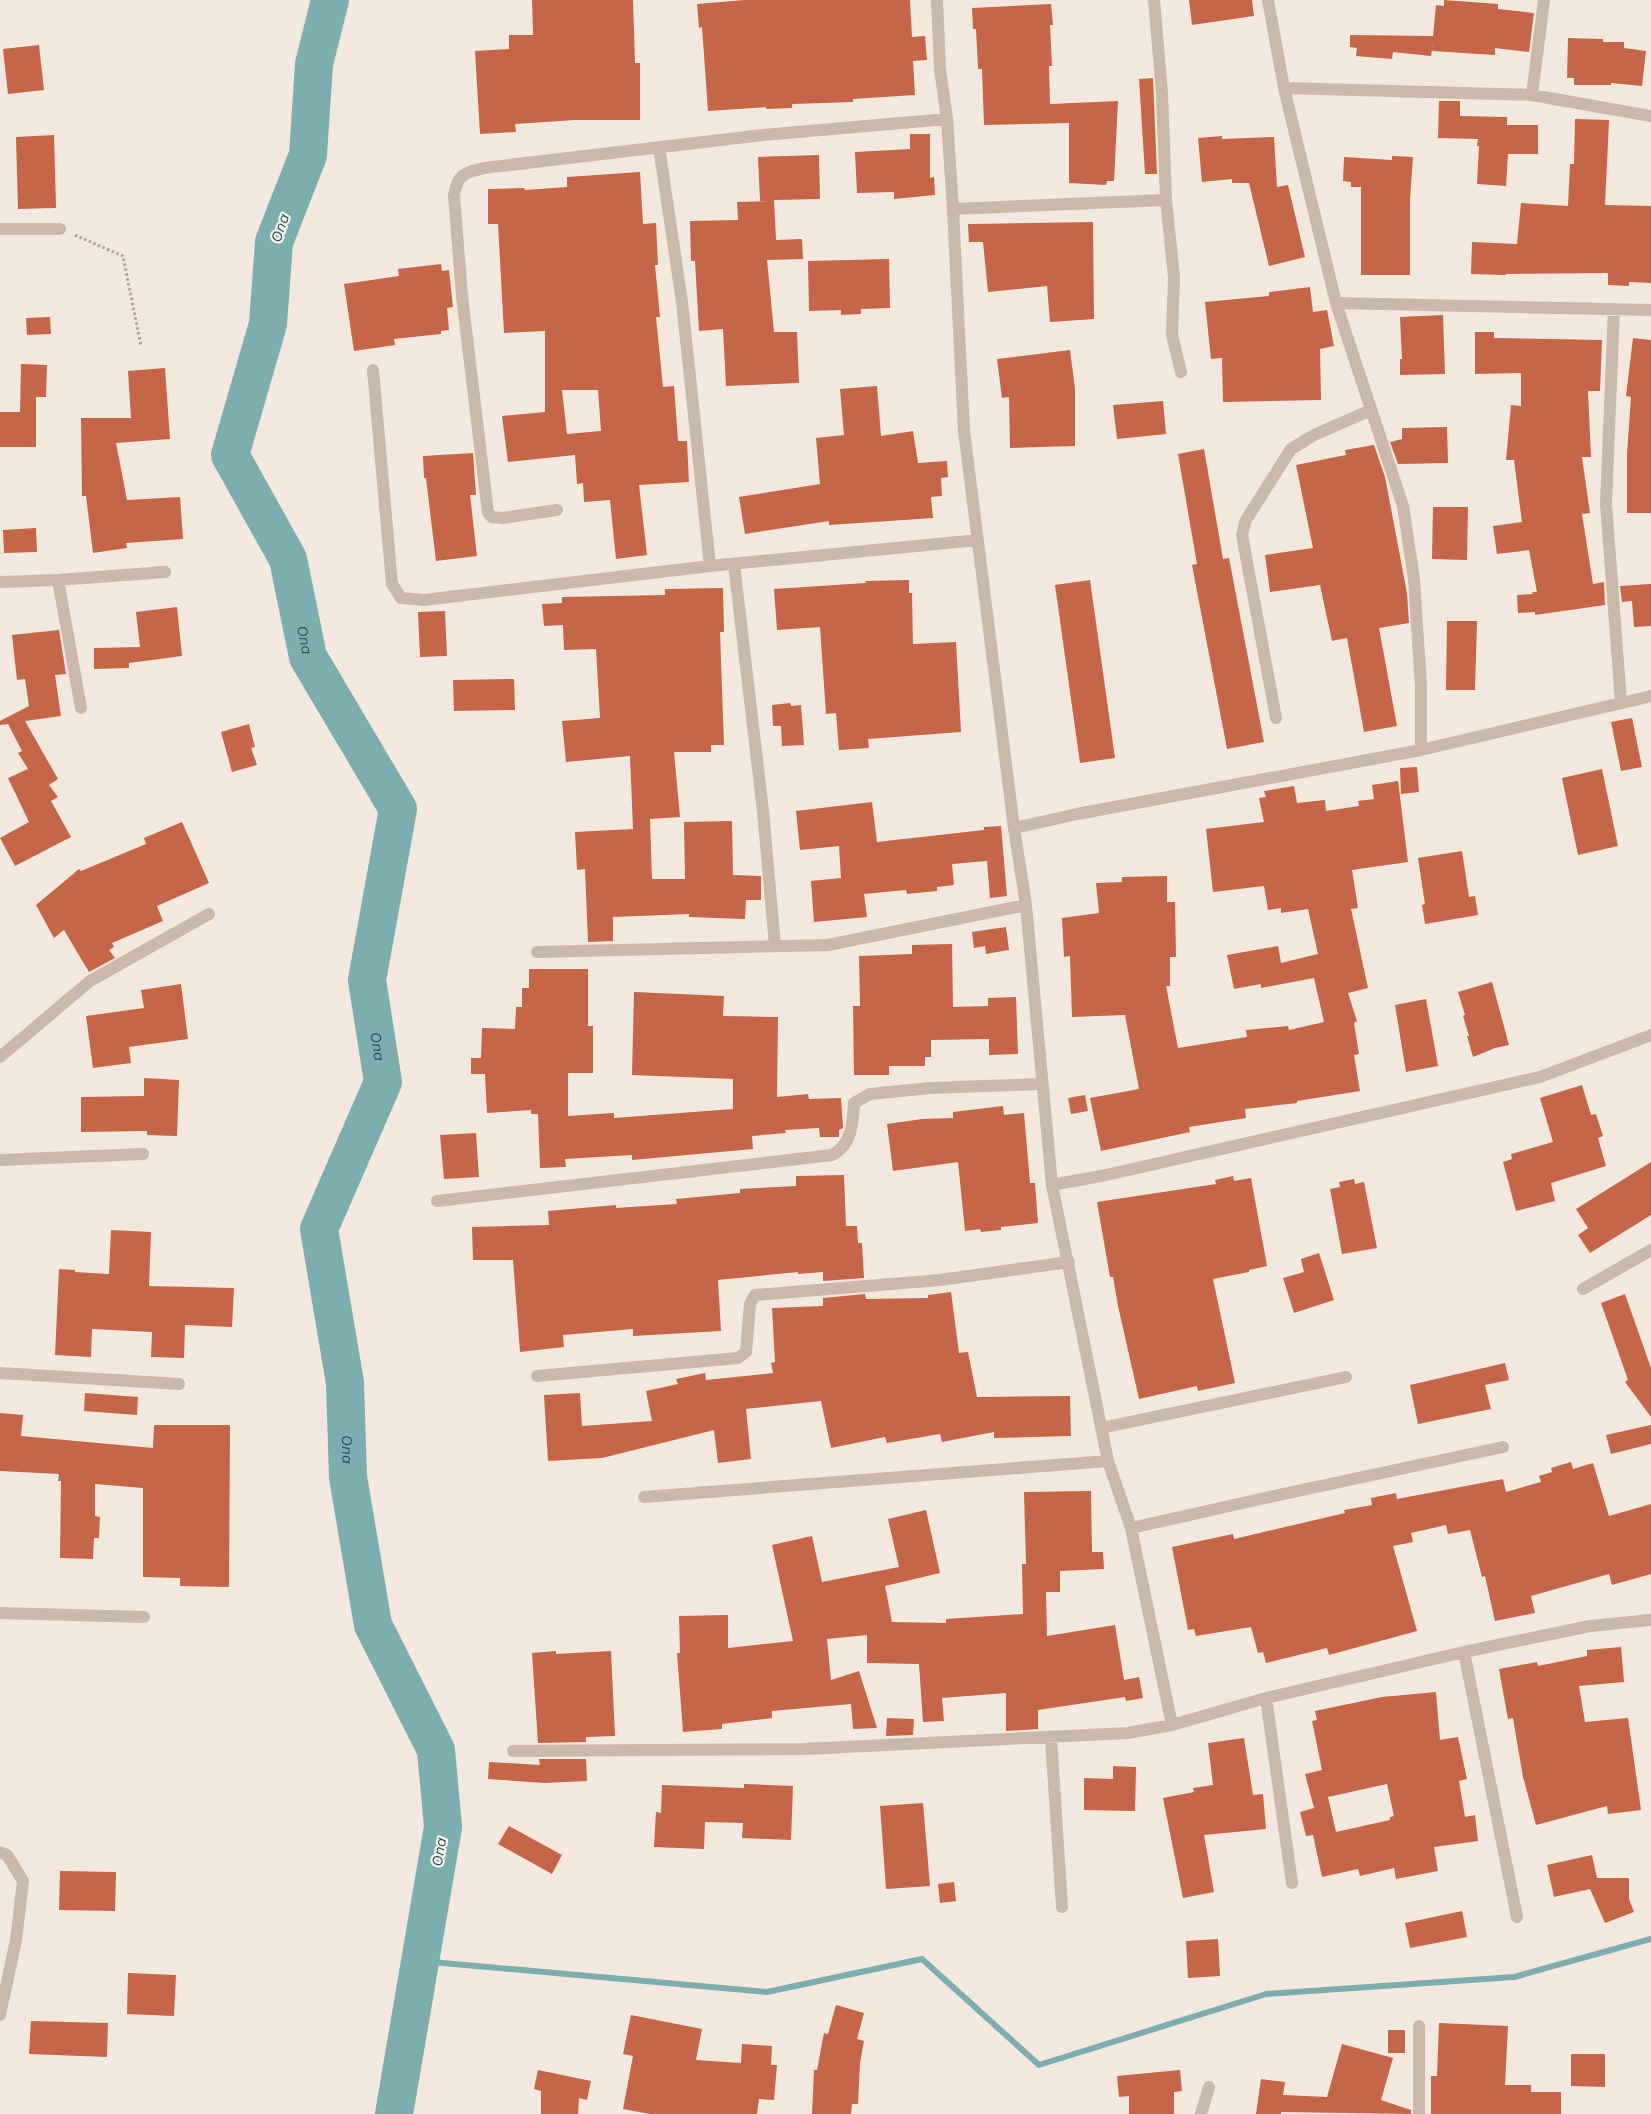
<svg xmlns="http://www.w3.org/2000/svg" width="1651" height="2114" font-family="'Work Sans',sans-serif">
<rect width="100%" height="100%" fill="#f2e8dd"/>
<g fill="none" stroke-linecap="round" stroke-linejoin="round">
<!-- stream -->
<path stroke="#7dadaf" stroke-width="6" d="M420,1961L767,1992L922,1959L1039,2065L1266,1994L1514,1977L1651,1939"/>
<!-- river -->
<path stroke="#7dadaf" stroke-width="38" id="s1" d="M330,0L314,64L308,155L274,242L268,324L230,455L288,559L308,657L398,809L367,980L383,1082L319,1229L345,1383L348,1477L373,1625L436,1750L443,1827L394,2114"/>
</g>
<!-- building -->
<path fill="#c56649" fill-rule="evenodd" d="M532,0H633L635,63H640V120H575L515,124L516,132L480,134L475,51L509,49V35H533Z
M745,0H910L912,37L925,36L927,60L913,61L915,95L853,99V102L792,104V108L766,109V107L708,111L702,27L699,28L697,4Z
M1189,0H1252L1254,16L1192,25Z
M1444,0L1498,4V9L1534,13L1529,52L1495,48V55L1432,51L1433,43L1431,56L1393,52L1392,59L1356,56L1357,48L1350,47V35L1433,36L1436,5L1444,6Z
M1051,4L1053,25H1050L1052,66H1049L1050,104L1118,101L1114,181H1107L1106,185L1069,183V123L984,125L982,69H978L976,29H973L972,8Z
M1568,38L1603,39V42H1624V48L1646,51L1642,86L1611,83V85H1574V78H1567Z
M39,45L44,90L8,94L3,49Z
M1153,78L1157,174H1145L1139,79Z
M1439,101H1460V116L1507,117V125H1538V154H1508L1506,186L1477,184L1479,146H1477L1478,139L1438,138Z
M1575,119L1609,120L1605,205L1651,206V283L1629,282V286L1608,285V273L1506,274V275L1471,274L1472,242L1517,244L1521,203L1568,206L1570,164H1574Z
M910,134H930V178L934,177L935,195L894,199V192L857,193L855,152L910,149Z
M54,135L56,208L18,209L16,137Z
M1222,136V139L1274,137L1277,187L1288,185L1305,257L1269,266L1249,183H1232V179L1202,182L1198,138Z
M819,155L820,199L774,200L776,240L802,239L803,259L767,260L774,332H797L799,383L726,386L723,329L699,331L695,261H691L690,221L738,220L737,202L768,201H760L758,157Z
M1392,156L1413,157L1410,199V275H1361V187H1351V182L1343,181L1344,157L1392,160Z
M640,172L643,224L656,223L658,265H655L660,317H656L663,387L674,386L678,441H687L689,482L639,485L647,555L616,559L610,500L584,502L583,483L577,484L575,455L508,462L502,416L545,412V331L504,333L498,224H488V189L524,188L525,190L567,187V177ZM562,390H598L601,431L567,434Z
M1093,222L1094,319L1050,322L1047,286L988,292L983,242H969L968,224Z
M889,259L890,308L861,309V314L841,315V310L809,311L808,261Z
M441,264L442,271L449,270L453,307L447,308L449,330L441,331V334L394,339L395,345L354,351L344,284L399,276L398,269Z
M1310,287L1313,312L1327,310L1334,346L1320,349L1321,400L1223,402L1222,358L1211,359L1205,302L1269,296V292Z
M1443,315L1445,374L1400,375V359H1402L1400,317Z
M50,317L51,334L27,335L26,318Z
M1475,332H1494V338L1602,340L1600,391H1588L1591,457H1582L1590,513L1582,514L1593,584L1604,582L1605,605L1535,615V612L1518,613L1517,595L1533,594L1532,592H1537L1529,550L1497,554L1493,526L1522,522L1514,460H1506L1511,405L1521,406V373L1475,374Z
M1633,338L1651,340V513H1627V454L1631,397L1626,396Z
M1070,350L1075,389V446L1010,448L1009,397L1002,398L997,359Z
M21,364L47,365L46,397H36V447H0V412H20Z
M165,368L170,439L116,443L127,500L180,497L183,539L126,543L127,548L93,553L86,496H82L81,418H131L128,371Z
M877,386L881,436L913,431L918,463L947,461L948,477L941,478L942,496L931,497L933,518L829,525V521L745,534L739,497L820,484L816,438L844,435L840,389Z
M1163,401L1166,434L1117,439L1113,405Z
M1447,427L1448,463L1398,464L1390,442L1402,439V428Z
M1374,445L1385,477L1407,593L1409,623L1379,628L1397,726L1364,732L1347,638L1332,641L1320,585L1270,592L1265,555L1313,548L1296,465L1346,455L1345,450Z
M1204,449L1223,559L1229,558L1264,742L1227,749L1192,565L1197,564L1178,454Z
M473,453L476,495H470L477,556L436,561L426,478H424L423,456Z
M1433,507H1468L1467,560L1432,559Z
M36,528L37,552L4,553L3,530Z
M909,580V593H912L913,644L956,642L961,732L868,739L869,748L839,750L836,713L826,714L820,627L777,630L774,589L866,583L865,581Z
M1090,580L1115,758L1080,763L1055,585Z
M1651,584V626L1634,627L1632,601L1622,602L1620,586Z
M723,588L724,632H720L724,745H711V752H674L680,817L650,819L652,879H685L684,822L732,821L733,875L761,876V900H746L745,919L689,917V914L613,917V941L588,942L585,869L577,870L575,832L633,829L630,756L566,762L562,721L600,718L596,649L564,650L563,625L544,626L542,604L562,603V597L665,595V589Z
M177,607L182,656L129,663V668L94,669V648L140,647L136,612Z
M445,611L447,656L420,657L418,612Z
M1447,621H1477L1475,690H1446Z
M59,630L66,674L55,675L61,716L25,721L58,779L49,785L58,797L51,801L71,837L15,866L0,838L29,822L8,778L28,769L18,753L22,751L8,724L0,725V721L29,706L25,679L17,680L12,635Z
M514,679L515,710L454,711L453,680Z
M790,703L791,706L801,705L804,745L782,746L781,726H773L772,705Z
M1632,718L1642,767L1621,771L1611,722Z
M249,724L255,747L251,748L257,765L232,772L221,732Z
M1417,767L1419,792L1401,794L1400,768Z
M1602,769L1618,846L1578,855L1562,778Z
M1398,781L1408,862L1352,870L1358,908L1351,909L1368,988L1348,993L1357,1021L1354,1023L1359,1054L1354,1055L1360,1091L1297,1101V1103L1245,1109L1246,1118L1189,1127L1190,1132L1101,1151L1090,1098L1139,1089L1125,1015L1072,1017L1070,956L1064,957L1062,918L1099,913L1096,883L1122,882V877L1167,876V902H1175L1176,957H1170V986H1166L1178,1048L1247,1037L1246,1030L1288,1026L1289,1030L1324,1022L1314,978L1261,988V984L1234,989L1227,955L1278,946L1281,963L1318,954L1308,909L1281,913V908L1268,910L1264,886L1213,892L1206,829L1264,822L1259,798L1266,797L1264,791L1294,786L1297,803L1325,800L1326,811L1359,806L1358,801L1374,799L1372,785Z
M872,802L877,842L984,830V827L1001,826L1007,896L990,898L987,861L952,864L954,885L937,887V891L907,894L906,890L864,894L867,917L814,922L811,881L841,878L839,846L800,850L796,811Z
M182,822L209,883L157,906L163,921L112,943L114,947L109,950L115,958L89,972L64,930L54,938L36,905L79,869L81,871L146,844L144,838Z
M1462,851L1469,897L1475,896L1478,915L1425,924L1422,905L1425,904L1418,858Z
M1006,927L1009,950L986,954L985,946L974,948L972,932Z
M952,944L953,1007L988,1006V998L1016,997L1018,1054L989,1055V1039L931,1040V1057H925V1066H889V1075H854L853,1006H860L859,956L912,954V945Z
M529,969H588V1026H593V1073H568V1116L614,1113V1118L733,1109V1079L632,1075L634,992L724,996L723,1016L778,1017L777,1097L808,1094L809,1099L841,1098L843,1128L839,1130V1137H820L819,1128L785,1130L786,1133L752,1136L753,1149L632,1160V1155L565,1159L566,1167L540,1168L538,1114H531V1110L487,1113L485,1074H471V1058H481L482,1028L515,1029L516,1007H522V988H529Z
M1492,982L1509,1045L1495,1048L1473,1057L1467,1036H1469L1463,1016L1465,1015L1458,992Z
M181,984L188,1039L129,1047L131,1063L93,1068L86,1016L144,1008L141,990Z
M1426,999L1438,1066L1406,1072L1395,1005Z
M144,1078L179,1080L177,1136L147,1135V1131L81,1132V1097L144,1096Z
M1582,1085L1591,1115L1596,1114L1603,1136L1598,1138L1606,1166L1551,1183L1555,1201L1516,1211L1503,1162L1512,1159L1511,1154L1553,1142L1540,1098Z
M1085,1095L1088,1111L1071,1114L1068,1098Z
M1003,1106L1004,1115L1024,1113L1030,1183H1035L1038,1223L1001,1227V1230L981,1232L980,1229L965,1231L958,1162L893,1171L887,1124L922,1119L953,1118V1112Z
M476,1133L479,1177L444,1179L440,1135Z
M1651,1162V1215L1590,1253L1578,1235L1588,1228L1576,1209Z
M844,1175L846,1226H857L858,1243H862L864,1278L823,1281V1272L798,1274V1272L718,1280L721,1331L633,1336V1329L563,1335L564,1347L520,1352L513,1260H473L472,1227L549,1225L548,1211L616,1205V1208L677,1204L676,1199L740,1193V1189L796,1186V1176Z
M1233,1176L1234,1181L1251,1178L1267,1266L1249,1270V1272L1213,1279L1235,1383L1198,1391L1197,1386L1139,1399L1118,1306L1113,1277H1110L1097,1202L1216,1184L1215,1180Z
M1354,1179L1355,1184L1364,1182L1377,1248L1342,1254L1330,1189L1340,1187L1339,1182Z
M111,1230L151,1232L149,1286L234,1288L232,1327L185,1325L184,1358L151,1357L152,1332L92,1329L91,1357L55,1355L59,1269L75,1270V1272L109,1274Z
M1319,1253L1334,1300L1294,1313L1283,1278L1304,1272L1301,1259Z
M951,1292L959,1353L968,1352L977,1397L1070,1396L1071,1436L994,1438V1432L942,1442L940,1434L887,1443L885,1437L831,1448L821,1401L746,1409L751,1459L718,1463L714,1430L602,1458L548,1461L544,1395L580,1393L582,1426L652,1421L646,1391L678,1384L676,1379L705,1373L706,1380L773,1373L771,1363L775,1362L772,1308L823,1306V1298L865,1294L866,1299L928,1298V1295Z
M1625,1294L1651,1368V1417L1625,1382L1628,1380L1601,1303Z
M1505,1363L1509,1380L1485,1385L1491,1409L1418,1424L1410,1385Z
M85,1393L138,1397L137,1415L84,1411Z
M0,1413L23,1415L21,1436L153,1448L154,1425H230L229,1587L180,1586V1578L143,1577V1488L95,1484V1516L100,1517L99,1538H94L93,1559L60,1558L61,1481H58L59,1474L0,1471Z
M1651,1425V1444L1611,1454L1606,1435Z
M1571,1462L1573,1469L1593,1463L1609,1516L1651,1504V1574L1612,1585L1609,1574L1531,1596L1535,1613L1495,1621L1485,1576L1482,1577L1470,1530L1448,1534L1446,1525L1411,1533L1413,1542L1393,1546L1417,1631L1329,1655L1327,1648L1266,1663L1263,1652L1258,1653L1251,1627L1196,1636L1194,1629L1188,1630L1172,1547L1233,1534L1234,1539L1345,1513L1344,1510L1372,1505L1371,1498L1396,1493L1397,1499L1503,1479L1506,1492L1541,1482L1539,1476L1552,1472L1551,1468Z
M1091,1491L1092,1552H1103L1104,1569L1060,1571V1592H1046L1047,1636L1115,1625L1124,1680L1139,1677L1143,1698L1126,1701L1125,1697L1038,1710V1729L1006,1731V1693L942,1698L944,1721L923,1722L919,1664L867,1663V1635L827,1639L831,1680L859,1671L877,1728L853,1729L851,1704L772,1711V1718L722,1724V1729L683,1732L677,1653H680L679,1616L728,1615V1648L793,1641L772,1545L812,1536L822,1582L899,1567L888,1519L926,1510L940,1573L885,1586L892,1622L946,1623V1619L1023,1614L1022,1564H1026L1024,1492Z
M1621,1647L1624,1682L1579,1686L1585,1722L1628,1718L1641,1810L1608,1814L1607,1806L1536,1825L1523,1777L1513,1718L1508,1719L1499,1669L1537,1662L1538,1666L1587,1656V1650Z
M556,1651V1654L611,1651L615,1736L586,1737V1742L538,1743L532,1653Z
M1436,1692L1440,1740L1458,1737L1467,1779L1459,1781L1465,1817L1475,1815L1478,1841L1434,1847L1438,1871L1396,1879L1394,1868L1360,1876L1358,1869L1322,1877L1313,1835L1306,1836L1300,1812L1314,1808L1305,1774L1322,1770L1312,1721L1317,1720L1315,1711L1382,1697ZM1387,1784L1394,1816L1390,1817V1820L1336,1832L1328,1797Z
M887,1718L914,1719L913,1735L886,1736Z
M1244,1738L1253,1795L1263,1794L1266,1829L1204,1835L1214,1892L1183,1898L1163,1798L1194,1792L1193,1788L1213,1785L1208,1743Z
M539,1759H586L587,1781L544,1783L488,1779L489,1762L540,1765Z
M1113,1766L1136,1767L1135,1811L1084,1810V1778L1113,1779Z
M744,1784L793,1786L791,1840L742,1838L743,1823L705,1822L704,1849L654,1847L656,1812L661,1813L662,1785L744,1788Z
M923,1803L930,1886L886,1889L880,1806Z
M509,1826L562,1855L552,1874L498,1844Z
M1592,1855L1597,1878H1629V1899L1634,1912L1605,1923L1590,1889L1554,1897L1547,1865Z
M60,1871L116,1872L115,1911L59,1910Z
M954,1882L956,1901L940,1903L938,1884Z
M1462,1911L1467,1937L1410,1948L1405,1923Z
M1218,1939L1220,1976L1188,1978L1186,1941Z
M128,1973L176,1975L174,2016L127,2014Z
M836,2005L864,2013L857,2039L864,2041L860,2063L858,2104H852L851,2114H812L814,2070H817L824,2033L828,2034Z
M631,2015L702,2029L696,2060L741,2063L742,2044L772,2046L771,2065H777L774,2100L759,2099L757,2114H650L623,2109L633,2056L623,2054Z
M31,2021L108,2023L107,2057L29,2054Z
M1439,2023L1508,2026L1505,2085H1531V2092H1561V2114H1431V2076H1437Z
M1388,2030H1405V2053H1388Z
M1342,2044L1393,2058L1381,2100L1411,2110V2114L1281,2112V2114H1256L1261,2079L1285,2082L1283,2095L1327,2097Z
M1571,2054H1605V2087L1571,2086Z
M538,2070L591,2081L587,2100L579,2098L578,2114H541V2091L534,2089Z
M1180,2070L1182,2091L1174,2092V2114H1129V2096L1119,2097L1117,2076Z"/>
<g fill="none" stroke-linecap="round" stroke-linejoin="round">
<!-- path -->
<path stroke="#b6a293" stroke-width="3" stroke-dasharray="2.5 2.5" stroke-linecap="butt" d="M75,235L123,256L141,346"/>
<!-- minor -->
<path stroke="#cab8a9" stroke-width="12" d="M937,0L940,69L947,119L953,209L964,431L1014,828L1026,905L1052,1185L1108,1461L1131,1528L1172,1725
M1268,0L1284,88L1336,303L1403,506L1414,579L1421,686V750
M1284,88L1532,95L1651,116
M1532,95L1544,0
M659,147L682,302L710,566L978,540
M1166,200L1174,277L1172,335L1181,372
M953,209L1166,200L1162,93L1154,0
M0,229H60
M1336,303L1651,310
M1614,309L1606,504L1621,702
M373,370L392,584L401,598L424,600L710,566
M557,510L502,518L492,517L488,513L462,296L454,195C458,174 464,173 484,168L763,135L947,119
M734,564L763,811L775,946
M58,580L165,572
M0,582L58,580L81,708
M1276,718L1242,535L1246,520L1291,449L1314,435L1371,410
M1014,828L1077,814L1421,750L1651,696
M537,952L828,945L1026,905
M0,1057L90,981L209,914
M0,1160L143,1154
M1052,1185L1106,1175L1540,1077L1651,1035
M437,1201L832,1155C852,1145 853,1123 854,1103L870,1094L931,1088L1042,1084
M1583,1289L1651,1250
M0,1373L179,1384
M537,1376L738,1358L746,1352L750,1304L755,1295L940,1280L1069,1262
M1101,1428L1346,1377
M644,1497L1108,1461
M1131,1528L1265,1498L1503,1447
M0,1613L144,1617
M1464,1652L1517,1917
M1266,1698L1292,1883
M1051,1738L1062,1907
M513,1751L805,1749L1128,1733L1172,1725L1266,1698L1464,1652L1590,1626L1651,1620
M0,1852L7,1855L23,1881L16,1940L0,2015
M1201,2114L1209,2087
M1419,2114V2026"/>
</g>
<g text-anchor="middle" dominant-baseline="central" stroke-width="4.5" stroke-linejoin="round" paint-order="stroke">
<!-- water labels -->
<g font-size="15" font-style="italic" fill="#1f5659" stroke="#faf2ea">
<text transform="translate(280 228) rotate(-71)">Ona</text>
<text stroke="none"><textPath href="#s1" startOffset="671">Ona</textPath></text>
<text stroke="none"><textPath href="#s1" startOffset="1106">Ona</textPath></text>
<text stroke="none"><textPath href="#s1" startOffset="1525">Ona</textPath></text>
<text transform="translate(439 1852) rotate(-80)">Ona</text>
</g>
</g>
</svg>
